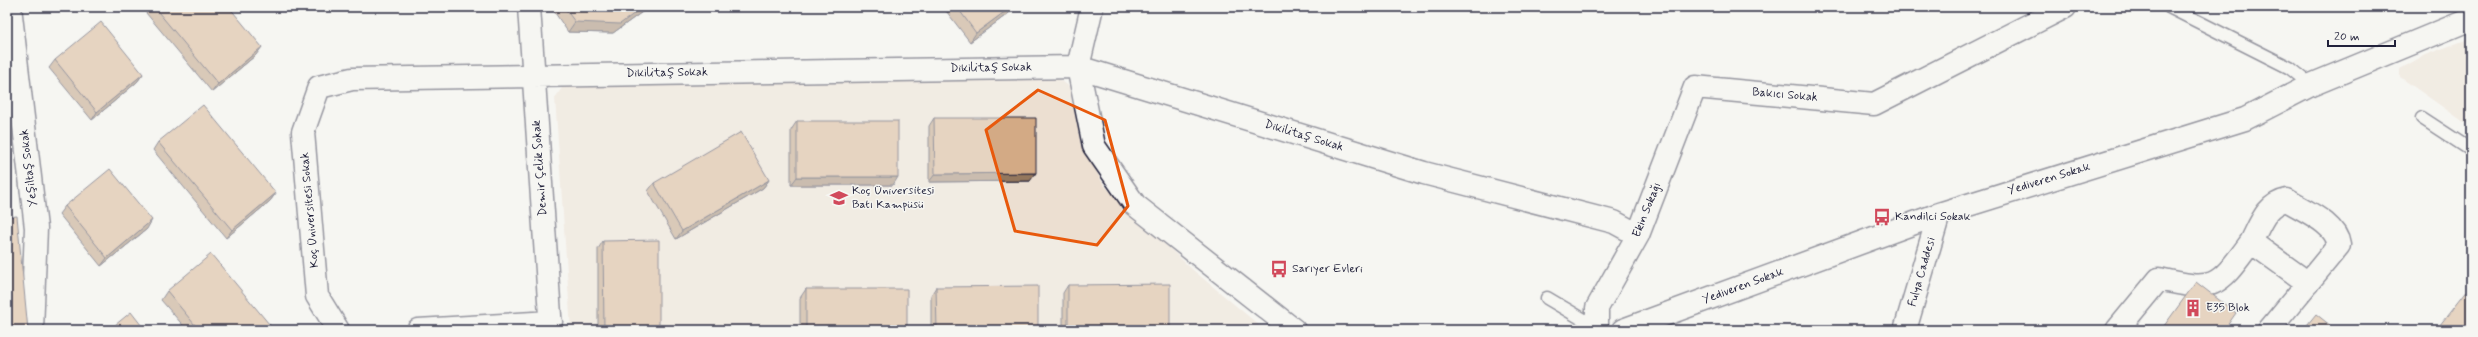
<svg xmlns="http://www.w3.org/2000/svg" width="2478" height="337" font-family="Mynerve,sans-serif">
<rect width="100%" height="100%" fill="#f6f6f2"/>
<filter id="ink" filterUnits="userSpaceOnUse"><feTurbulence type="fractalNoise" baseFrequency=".025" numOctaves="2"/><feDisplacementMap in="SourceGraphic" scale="8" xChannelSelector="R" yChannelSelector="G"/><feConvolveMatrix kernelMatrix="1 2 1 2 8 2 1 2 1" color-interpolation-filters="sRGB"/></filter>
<g filter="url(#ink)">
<!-- built -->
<path fill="#ecdfd1" d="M2471,38V127L2400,77V69L2425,55Z
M1051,75L1069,86L1081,145L1104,185L1129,211L1193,270L1265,330H571L555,98L564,85Z"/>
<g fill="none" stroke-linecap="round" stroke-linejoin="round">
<!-- lane casing -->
<g stroke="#22223b" stroke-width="15">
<path id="lane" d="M2169,7L2290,68L2311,85
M2422,118L2471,150
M1547,298L1596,327"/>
</g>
<!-- street casing -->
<g stroke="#22223b" stroke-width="25">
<path id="street" d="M10,7L36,228L32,330
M529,7L551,330
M1092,7L1078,67L1094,146L1135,205L1294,330
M2251,242C2260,225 2266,204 2287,200C2304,211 2336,223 2339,245L2269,330
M338,330L317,296L303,132L319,87L352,79L1078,67L1424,173L1614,222L1638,235
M418,330L551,322
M1597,330V308L1638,235L1695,87L1874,104L2065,7
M1623,330L1939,214L2245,119L2311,85L2471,19
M1905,330L1939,214
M2117,330L2159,279C2216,292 2217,288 2251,242L2308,283"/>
</g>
<!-- lane -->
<use href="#lane" stroke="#f6f6f2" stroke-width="12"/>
<!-- street -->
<use href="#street" stroke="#f6f6f2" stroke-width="22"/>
</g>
<!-- wall -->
<path fill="#b59272" stroke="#22223b" d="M141,7H229L256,55L212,92Z
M551,7H649L613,33L568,32Z
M943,7H1017L970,42Z
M55,60L143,74L137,82L92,120L49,68Z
M934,118L1030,181L929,182V126Z
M797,121L893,185H791V130Z
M158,142L276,193L270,201L226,238L153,150Z
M769,180L763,188L676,239L648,191L654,183Z
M65,206L147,229L101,266L59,214Z
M603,241L659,330H598V249Z
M1068,285L1170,330H1063V293Z
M936,287L1038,330H931V295Z
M806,289L907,330H800V298Z
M167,291L274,330H187L161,300Z"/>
<!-- shaded-wall -->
<path fill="#94775d" stroke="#22223b" d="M643,7H649L613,33L568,32L575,22Z
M1011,7H1017L970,42L976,33Z
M262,47L256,55L212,92L218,84Z
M143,74L137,82L92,120L97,112Z
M1036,173L1030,181L929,182L935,174Z
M797,177H898L893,185H791Z
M769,180L763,188L676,239L682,231Z
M276,193L270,201L226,238L232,230Z
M152,220L147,229L101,266L107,258Z"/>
<!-- building -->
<path fill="#d3aa85" stroke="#22223b" d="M154,7H229L262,47L218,84Z
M564,7H643L620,24L575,22Z
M957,7H1011L976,33Z
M101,22L143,74L97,112L55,60Z
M203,105L276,193L232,230L158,142Z
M934,118H1036V173L935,174Z
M797,121H898V177H797Z
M741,132L769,180L682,231L654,183Z
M110,169L152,220L107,258L65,206Z
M17,216L28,330H7V217Z
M659,240V330H604L603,241Z
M211,254L274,330H199L167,291Z
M2196,282L2236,313L2224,330H2161Z
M1170,284V330H1068V285Z
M2471,285V330H2436Z
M1038,286V330H937L936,287Z
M806,289H907V330H806Z
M131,312L145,330H109Z
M2316,314L2336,330H2303Z"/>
</g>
<!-- marked area -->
<path d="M0 0H2478V337H0ZM1038,90L1105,120L1128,206L1097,245L1015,231L986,130Z" fill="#f6f6f2" fill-opacity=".55" fill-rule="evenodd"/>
<path fill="none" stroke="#e8590c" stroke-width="3" stroke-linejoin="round" d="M1038,90L1105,120L1128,206L1097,245L1015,231L986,130Z"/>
<!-- icons -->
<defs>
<g id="university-bare" transform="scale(1.38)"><path d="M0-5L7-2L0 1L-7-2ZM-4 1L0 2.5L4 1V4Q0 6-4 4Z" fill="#d1495b" stroke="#f6f6f2" stroke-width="2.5" paint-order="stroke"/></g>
<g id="bus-bare" transform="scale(1.38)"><path d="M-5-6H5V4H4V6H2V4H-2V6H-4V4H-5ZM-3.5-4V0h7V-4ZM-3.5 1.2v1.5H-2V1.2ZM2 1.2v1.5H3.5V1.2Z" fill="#d1495b" stroke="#f6f6f2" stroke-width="2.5" paint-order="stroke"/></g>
<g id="building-bare" transform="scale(1.38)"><path d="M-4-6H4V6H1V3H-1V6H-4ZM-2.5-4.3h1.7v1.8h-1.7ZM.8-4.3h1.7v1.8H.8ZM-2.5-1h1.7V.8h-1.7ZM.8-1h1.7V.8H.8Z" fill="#d1495b" stroke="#f6f6f2" stroke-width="2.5" paint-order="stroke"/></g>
</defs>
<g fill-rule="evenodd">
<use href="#university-bare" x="839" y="198"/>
<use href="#bus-bare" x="1882" y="217"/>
<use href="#bus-bare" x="1279" y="269"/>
<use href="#building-bare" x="2193" y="308"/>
</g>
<g text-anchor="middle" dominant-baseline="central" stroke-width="3" stroke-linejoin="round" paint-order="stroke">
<!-- street labels -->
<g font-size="12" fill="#22223b" stroke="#f6f6f2">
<text transform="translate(991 68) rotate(-1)">Dikilitaş Sokak</text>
<text transform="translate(667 73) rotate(-1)">Dikilitaş Sokak</text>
<text transform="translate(1785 95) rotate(5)">Bakıcı Sokak</text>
<text transform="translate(1304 136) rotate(17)">Dikilitaş Sokak</text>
<text transform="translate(29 168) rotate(-97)">Yeşiltaş Sokak</text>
<text transform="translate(540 168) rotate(-94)">Demir Çelik Sokak</text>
<text transform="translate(2049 179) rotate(-17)">Yediveren Sokak</text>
<text transform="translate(310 210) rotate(-95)">Koç Üniversitesi Sokak</text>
<text transform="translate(1647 210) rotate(-68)">Ekin Sokağı</text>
<text transform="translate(1922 272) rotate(-74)">Fulya Caddesi</text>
<text transform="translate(1743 286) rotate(-20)">Yediveren Sokak</text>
</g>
<!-- poi labels -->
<g font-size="12" fill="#22223b" stroke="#f6f6f2" text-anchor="start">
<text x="852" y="191">Koç Üniversitesi<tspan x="852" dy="14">Batı Kampüsü</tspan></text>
<text x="1895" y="217">Kandilci Sokak</text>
<text x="1292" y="269">Sarıyer Evleri</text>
<text x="2206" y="308">E35 Blok</text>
</g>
</g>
<!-- margin -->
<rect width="2478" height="337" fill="none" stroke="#f6f6f2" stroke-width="24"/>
<rect x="12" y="12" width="2454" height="313" fill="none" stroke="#22223b" stroke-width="1.5" filter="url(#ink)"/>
<!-- scale -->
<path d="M2328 40v6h67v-6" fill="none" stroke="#22223b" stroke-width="2"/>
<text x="2334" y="40" font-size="12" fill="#22223b" stroke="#f6f6f2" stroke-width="3" paint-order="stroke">20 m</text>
</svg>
